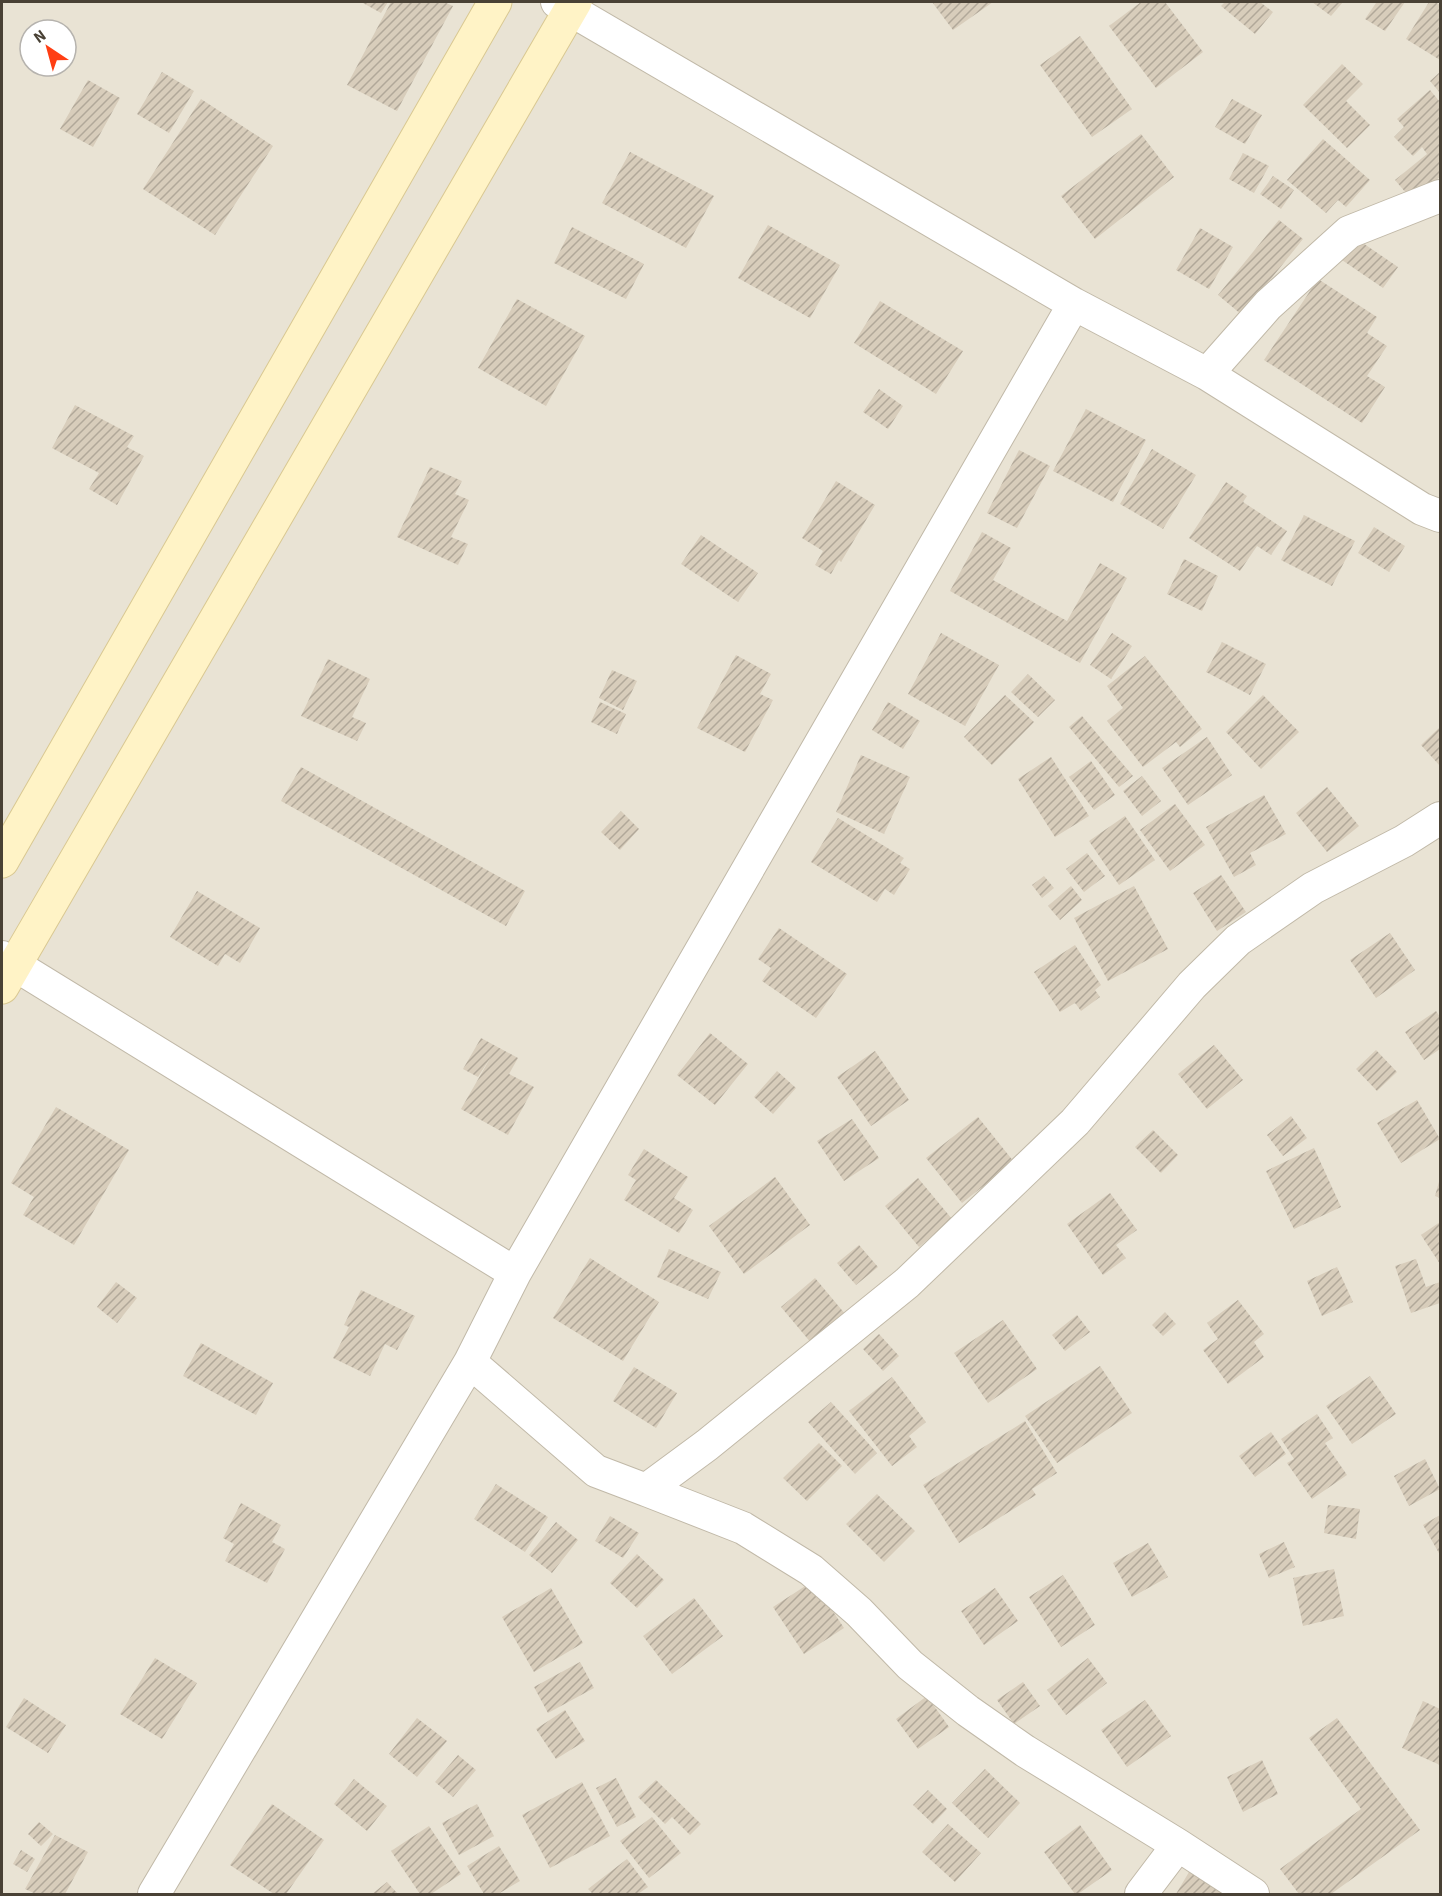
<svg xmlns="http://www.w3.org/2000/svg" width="1442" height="1896" font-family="'Source Sans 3',sans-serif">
<defs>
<pattern id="building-hatch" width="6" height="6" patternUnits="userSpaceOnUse" patternTransform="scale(1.5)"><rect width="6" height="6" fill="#d8cdbb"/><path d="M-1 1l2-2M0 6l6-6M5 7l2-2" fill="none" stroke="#b1a899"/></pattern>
</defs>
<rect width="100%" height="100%" fill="#f5f1e7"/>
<!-- residential -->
<path fill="#e9e3d4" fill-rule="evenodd" d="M2,2H1440V1894H2ZM30,30H66V66H30Z"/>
<!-- building -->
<path fill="url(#building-hatch)" d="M361,2H388L381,13Z
M391,2H444L453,6L397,111L347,85Z
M932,2H993L953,30Z
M1141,2H1165L1203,52L1156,88L1109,26Z
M1225,2H1260L1273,12L1255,34L1221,6Z
M1312,2H1343L1331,16Z
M1373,2H1405L1385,31L1365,19L1376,3Z
M1429,2H1435L1440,5V60L1406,39Z
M1080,36L1132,109L1092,137L1040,65Z
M1342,64L1363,84L1346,101L1370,125L1347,148L1303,105Z
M162,72L194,91L169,133L137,114Z
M1440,72V93L1430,81Z
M88,80L120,98L93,147L60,129Z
M1430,90L1440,102V177L1412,200L1395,180L1427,154L1422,147L1413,156L1394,137L1404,127L1397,119Z
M201,99L273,146L215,235L143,189Z
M1232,99L1262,115L1245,144L1215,127Z
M1141,134L1174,177L1095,239L1061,196Z
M1323,139L1370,180L1346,207L1338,200L1326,213L1287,180Z
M630,152L714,196L686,248L602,203Z
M1243,153L1269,166L1254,193L1229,179Z
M1273,176L1294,190L1281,209L1260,194Z
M1279,220L1303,239L1242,315L1218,295Z
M768,225L840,265L810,318L738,278Z
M572,227L644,264L626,299L554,263Z
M1200,228L1233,247L1209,289L1176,270Z
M1354,237L1398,267L1383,288L1339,258Z
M1318,279L1377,317L1367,333L1387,346L1367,376L1385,387L1362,423L1264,360Z
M517,299L585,336L546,406L478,368Z
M880,301L963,351L936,394L854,343Z
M879,389L903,406L888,429L863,412Z
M75,405L134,436L127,447L144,456L117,505L89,489L99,473L52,448Z
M1086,409L1146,440L1113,502L1053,471Z
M1152,449L1196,475L1163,529L1120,504Z
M1019,450L1050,466L1017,528L987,513Z
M430,467L462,481L455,494L469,500L451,537L468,544L458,565L397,537Z
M836,481L875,505L841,562L839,560L831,574L815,565L823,551L802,538Z
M1226,482L1247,496L1243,502L1287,531L1271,555L1257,546L1240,571L1189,538Z
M1304,515L1355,541L1332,586L1281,560Z
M1374,527L1405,546L1389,572L1358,553Z
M982,532L1011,548L993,580L1067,621L1100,563L1127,578L1080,663L950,591Z
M701,535L758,573L738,602L681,564Z
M1184,559L1218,576L1202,611L1167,594Z
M941,633L999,665L965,726L908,694Z
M1112,633L1132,646L1111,679L1090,665Z
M1222,642L1266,664L1250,695L1206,672Z
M736,655L771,674L760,694L773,700L745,752L697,728Z
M1145,656L1202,729L1180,747L1176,742L1143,767L1107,721L1123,708L1107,686Z
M328,659L370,679L352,717L366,723L357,741L301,716Z
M612,670L637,681L623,710L599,698Z
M1028,674L1055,700L1038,717L1011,692Z
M1005,695L1034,722L992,765L964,737Z
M1263,695L1299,732L1261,769L1226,732Z
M600,702L626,714L617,734L591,722Z
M888,702L920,721L903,749L872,730Z
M1082,716L1133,776L1119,787L1069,727Z
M1440,727V766L1421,745Z
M1207,737L1232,775L1188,805L1162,768Z
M861,755L910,777L884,834L836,812Z
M1051,757L1089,816L1055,837L1018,779Z
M1091,761L1115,795L1094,810L1069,777Z
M301,767L525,891L506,926L281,801Z
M1142,776L1161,801L1142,816L1123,791Z
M1327,787L1359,826L1327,852L1296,813Z
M1264,795L1286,834L1250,853L1256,865L1234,877L1206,827Z
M1175,804L1205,845L1170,871L1140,830Z
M621,811L639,829L620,850L601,832Z
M1125,816L1155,860L1119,885L1089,841Z
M838,818L904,858L900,863L910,869L894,895L885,889L877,902L811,862Z
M1087,853L1105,876L1084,892L1066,869Z
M1221,875L1246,912L1217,931L1193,893Z
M1044,876L1054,888L1042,898L1032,885Z
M1071,886L1082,900L1060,920L1048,906Z
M1134,886L1168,949L1108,981L1074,918Z
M197,891L260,928L240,963L225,954L218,966L170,937Z
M779,928L847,974L816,1018L762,981L771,968L758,959Z
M1390,933L1415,970L1376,998L1350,960Z
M1075,945L1101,985L1095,990L1100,997L1081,1011L1075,1003L1060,1012L1034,972Z
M1436,1011L1440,1017V1049L1424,1060L1405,1032Z
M710,1033L748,1064L715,1105L677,1075Z
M481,1038L518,1058L509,1074L534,1087L508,1135L461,1109L492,1055L478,1077L463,1069Z
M1214,1045L1243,1080L1207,1109L1178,1074Z
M1376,1050L1397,1072L1377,1091L1356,1069Z
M875,1051L909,1100L871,1126L837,1077Z
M777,1071L796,1088L773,1114L754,1097Z
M1417,1100L1440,1139L1401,1163L1377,1123Z
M56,1107L129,1150L74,1245L23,1215L34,1197L11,1183Z
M1291,1116L1307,1138L1283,1156L1267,1135Z
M978,1117L1014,1162L962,1203L926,1158Z
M852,1119L879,1158L844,1181L817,1141Z
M1153,1130L1178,1155L1161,1173L1135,1147Z
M1314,1148L1341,1207L1294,1229L1266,1171Z
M644,1149L688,1177L674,1198L693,1210L679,1233L624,1200L636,1180L628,1175Z
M775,1177L810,1225L744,1274L709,1226Z
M918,1178L952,1219L919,1247L885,1206Z
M1440,1178V1198L1435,1196Z
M1110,1193L1137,1230L1116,1245L1126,1258L1103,1275L1067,1224Z
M1440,1222V1264L1421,1235Z
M859,1245L878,1267L856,1285L837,1263Z
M669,1249L721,1272L708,1299L657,1277Z
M590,1258L659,1302L623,1361L553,1318Z
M1416,1259L1426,1287L1440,1282V1303L1411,1313L1395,1266Z
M1337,1267L1353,1302L1322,1316L1307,1281Z
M815,1278L846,1315L812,1344L781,1307Z
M116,1282L137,1298L117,1323L97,1307Z
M361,1290L415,1316L397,1350L385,1344L370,1376L333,1358L349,1327L344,1325Z
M1238,1300L1264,1334L1254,1342L1264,1357L1228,1384L1203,1350L1218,1339L1207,1323Z
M1165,1312L1176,1324L1163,1336L1152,1325Z
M1077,1315L1090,1332L1065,1351L1052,1335Z
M1003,1320L1037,1369L988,1403L954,1353Z
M879,1334L899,1356L883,1371L863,1349Z
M201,1343L273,1383L256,1415L183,1376Z
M1100,1366L1132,1413L1057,1463L1025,1416Z
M634,1367L677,1393L656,1428L613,1401Z
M1370,1376L1396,1414L1352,1444L1326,1406Z
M892,1377L926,1422L909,1436L917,1447L892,1466L849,1411Z
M831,1402L877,1453L855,1474L808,1422Z
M1317,1414L1333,1438L1325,1443L1347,1475L1312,1499L1287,1463L1294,1459L1281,1439Z
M1025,1421L1057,1473L1032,1489L1036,1495L959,1543L923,1485Z
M1271,1432L1286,1454L1255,1477L1239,1456Z
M819,1443L842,1466L807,1501L783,1478Z
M1425,1459L1440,1489L1409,1506L1394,1476Z
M496,1484L548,1517L525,1552L474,1519Z
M877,1494L915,1531L884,1562L846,1524Z
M241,1503L281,1525L272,1542L285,1549L267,1583L225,1561L234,1544L223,1538Z
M1328,1505L1360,1509L1356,1539L1324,1533Z
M1440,1515V1555L1423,1525Z
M610,1516L639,1533L623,1558L595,1541Z
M556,1522L578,1540L552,1573L529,1555Z
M1284,1542L1295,1567L1269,1578L1259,1554Z
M1148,1543L1168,1577L1132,1597L1113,1563Z
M637,1554L664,1580L637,1608L610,1583Z
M1334,1569L1344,1616L1303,1626L1293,1578Z
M1063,1575L1095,1625L1061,1647L1029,1597Z
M813,1581L844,1628L804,1654L773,1607Z
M551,1588L583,1643L534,1672L502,1617Z
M995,1588L1018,1621L984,1645L961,1611Z
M694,1598L723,1636L672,1674L643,1636Z
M155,1658L197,1683L162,1739L120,1714Z
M1088,1658L1107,1683L1066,1715L1047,1690Z
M580,1662L594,1688L548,1713L534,1687Z
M1023,1682L1040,1706L1014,1724L997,1700Z
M927,1696L949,1727L918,1749L896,1719Z
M24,1698L66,1725L48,1753L6,1727Z
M1145,1700L1171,1736L1127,1767L1101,1730Z
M1423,1701L1440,1709V1765L1402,1748Z
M565,1710L585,1741L556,1759L536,1729Z
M417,1718L447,1741L417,1777L389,1754Z
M1337,1718L1420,1830L1331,1894H1299L1280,1869L1361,1809L1309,1738Z
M458,1755L476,1770L453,1797L435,1782Z
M1262,1760L1278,1794L1243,1812L1227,1777Z
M985,1769L1020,1803L988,1838L952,1803Z
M616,1778L636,1817L617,1827L596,1788Z
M354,1779L387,1806L367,1831L334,1804Z
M656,1780L701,1824L690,1835L672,1817L665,1824L638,1797Z
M582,1782L610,1836L550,1868L522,1815Z
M928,1790L947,1809L933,1824L913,1805Z
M272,1804L324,1840L286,1894H274L230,1865Z
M477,1804L494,1836L459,1855L442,1823Z
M652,1817L681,1853L649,1878L620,1841Z
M39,1822L53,1834L41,1846L28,1834Z
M948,1824L981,1853L955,1882L922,1852Z
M1080,1825L1112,1870L1078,1894H1075L1044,1852Z
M429,1826L461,1874L431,1894H420L391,1851Z
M55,1835L88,1852L65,1894H36L25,1889Z
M499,1846L520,1881L498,1894H484L467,1866Z
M21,1850L35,1859L27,1872L13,1864Z
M627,1859L648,1887L638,1894H593L588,1889Z
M1192,1867L1238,1894H1176Z
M387,1882L398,1894H372Z"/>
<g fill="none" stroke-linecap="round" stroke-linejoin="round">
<!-- street casing -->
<g stroke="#c1b9a8" stroke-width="34">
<path id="street" d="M557,2L1074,304L1207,374L1422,509L1440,516
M1207,374L1268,305L1349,232L1440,196
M2,957L515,1273L1074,304
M470,1362L596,1471L646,1490L707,1445L907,1283L1075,1122L1192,985L1238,940L1313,888L1404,841L1440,818
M646,1490L743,1528L811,1570L859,1612L910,1665L968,1711L1025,1751L1178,1845L1253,1894
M154,1894L470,1362L515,1273
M1141,1894L1178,1845"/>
</g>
<!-- secondary casing -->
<g stroke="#d9c892" stroke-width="35">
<path id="secondary" d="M2,861L495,2
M2,987L575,2"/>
</g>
<!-- street -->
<use href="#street" stroke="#fff" stroke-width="32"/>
<!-- secondary -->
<use href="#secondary" stroke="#fff3c6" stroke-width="33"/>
</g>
<!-- border -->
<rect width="1442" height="1896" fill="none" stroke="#494135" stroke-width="6"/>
<!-- north arrow -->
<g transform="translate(48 48) rotate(324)"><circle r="28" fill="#ffffff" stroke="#b6b3ae" stroke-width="1.5"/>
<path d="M0-4.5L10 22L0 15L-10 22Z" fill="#ff3e13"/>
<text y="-9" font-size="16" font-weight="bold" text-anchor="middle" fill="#494135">N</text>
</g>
</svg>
